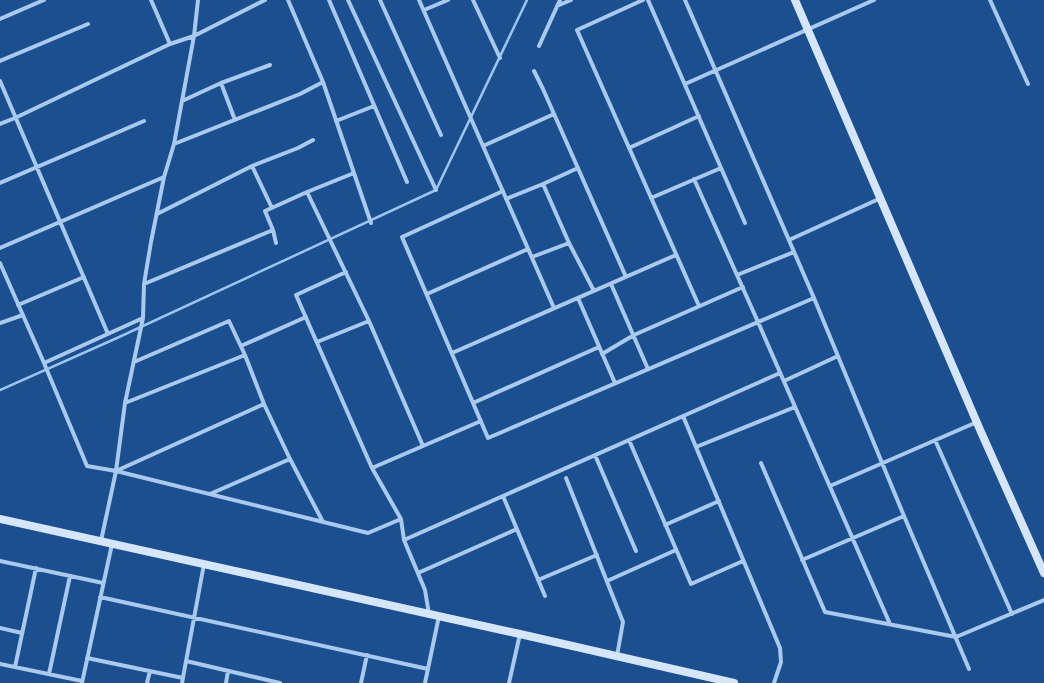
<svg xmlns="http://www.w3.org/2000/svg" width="1044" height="683" font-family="Mulish,sans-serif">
<rect width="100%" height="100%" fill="#1b4f8f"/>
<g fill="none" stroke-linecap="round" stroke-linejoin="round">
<!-- stream -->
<path stroke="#9cc4f0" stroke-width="2.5" d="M0,390L117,338L436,190L527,0"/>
<!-- street -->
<path stroke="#a9c9ee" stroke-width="4" d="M151,0L170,44
M288,0L323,82L371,223
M329,0L407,182
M348,0L436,190
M380,0L441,135
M419,0L554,308
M473,0L500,58
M643,0L577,30L699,306
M648,0L745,223
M685,0L814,298L904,516
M990,0L1028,84
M557,6L571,0
M424,10L448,0
M0,19L44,0
M539,46L560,0
M0,61L88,24
M534,71L543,89L626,277
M0,81L108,334
M685,84L874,0
M182,101L221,83
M235,120L221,83L270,65
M336,121L374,106
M0,124L15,118L170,44L194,36L265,0
M174,144L300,94L323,82
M483,146L554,114
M629,148L699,116
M252,166L272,208
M694,179L758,322L890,624
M0,183L144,121
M543,184L569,243L594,291
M503,191L402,237L488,438L814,298
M307,192L369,321
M651,198L721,168
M506,199L543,184L578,168
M157,214L252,166L298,148L313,140
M789,240L881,198
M276,243L273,230L265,211L307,192L354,173
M0,248L164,177
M532,257L569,243
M0,263L44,363L87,466L116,471L368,533L401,519
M346,272L296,295L372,468L401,519L404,540L425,590L429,614
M737,275L794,252
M144,284L273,230
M611,284L648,369
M427,294L528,249
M578,298L615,383
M18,305L84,277
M0,323L23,315
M317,342L369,321L423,446
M241,346L306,317
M452,353L676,255
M602,354L634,335L743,287
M134,362L229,321L245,355L264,404L290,459L323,522
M44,363L143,318
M784,381L838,356
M125,403L245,355
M473,403L599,347
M683,416L780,648L781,662L774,683
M629,440L691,584L743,561
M935,440L1012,614
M696,447L795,407
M595,455L636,551
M761,463L825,612L956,637L1044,600
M372,468L481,421
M116,471L264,404
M566,478L623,622L617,656
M830,486L977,422
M210,494L290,459
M503,496L545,596
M665,525L719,501
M404,540L780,373
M101,541L116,471L125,403L143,318L144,284L151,242L164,177L174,144L182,101L194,36L198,0
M802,560L904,516L969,669
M0,561L103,583
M418,573L517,529
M538,580L597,555
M607,581L676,550
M100,597L428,669
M0,628L22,633
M87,658L183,678
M186,661L280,683
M0,664L82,681
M15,667L36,568
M49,674L70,576
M82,683L112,544
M147,683L150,671
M182,683L204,564
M226,683L228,671
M361,683L367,655
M425,683L439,616
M509,683L520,634"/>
<!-- secondary -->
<path stroke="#d6e6fa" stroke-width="8" d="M795,0L981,432L1044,573
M0,519L520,634L734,683"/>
</g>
</svg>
